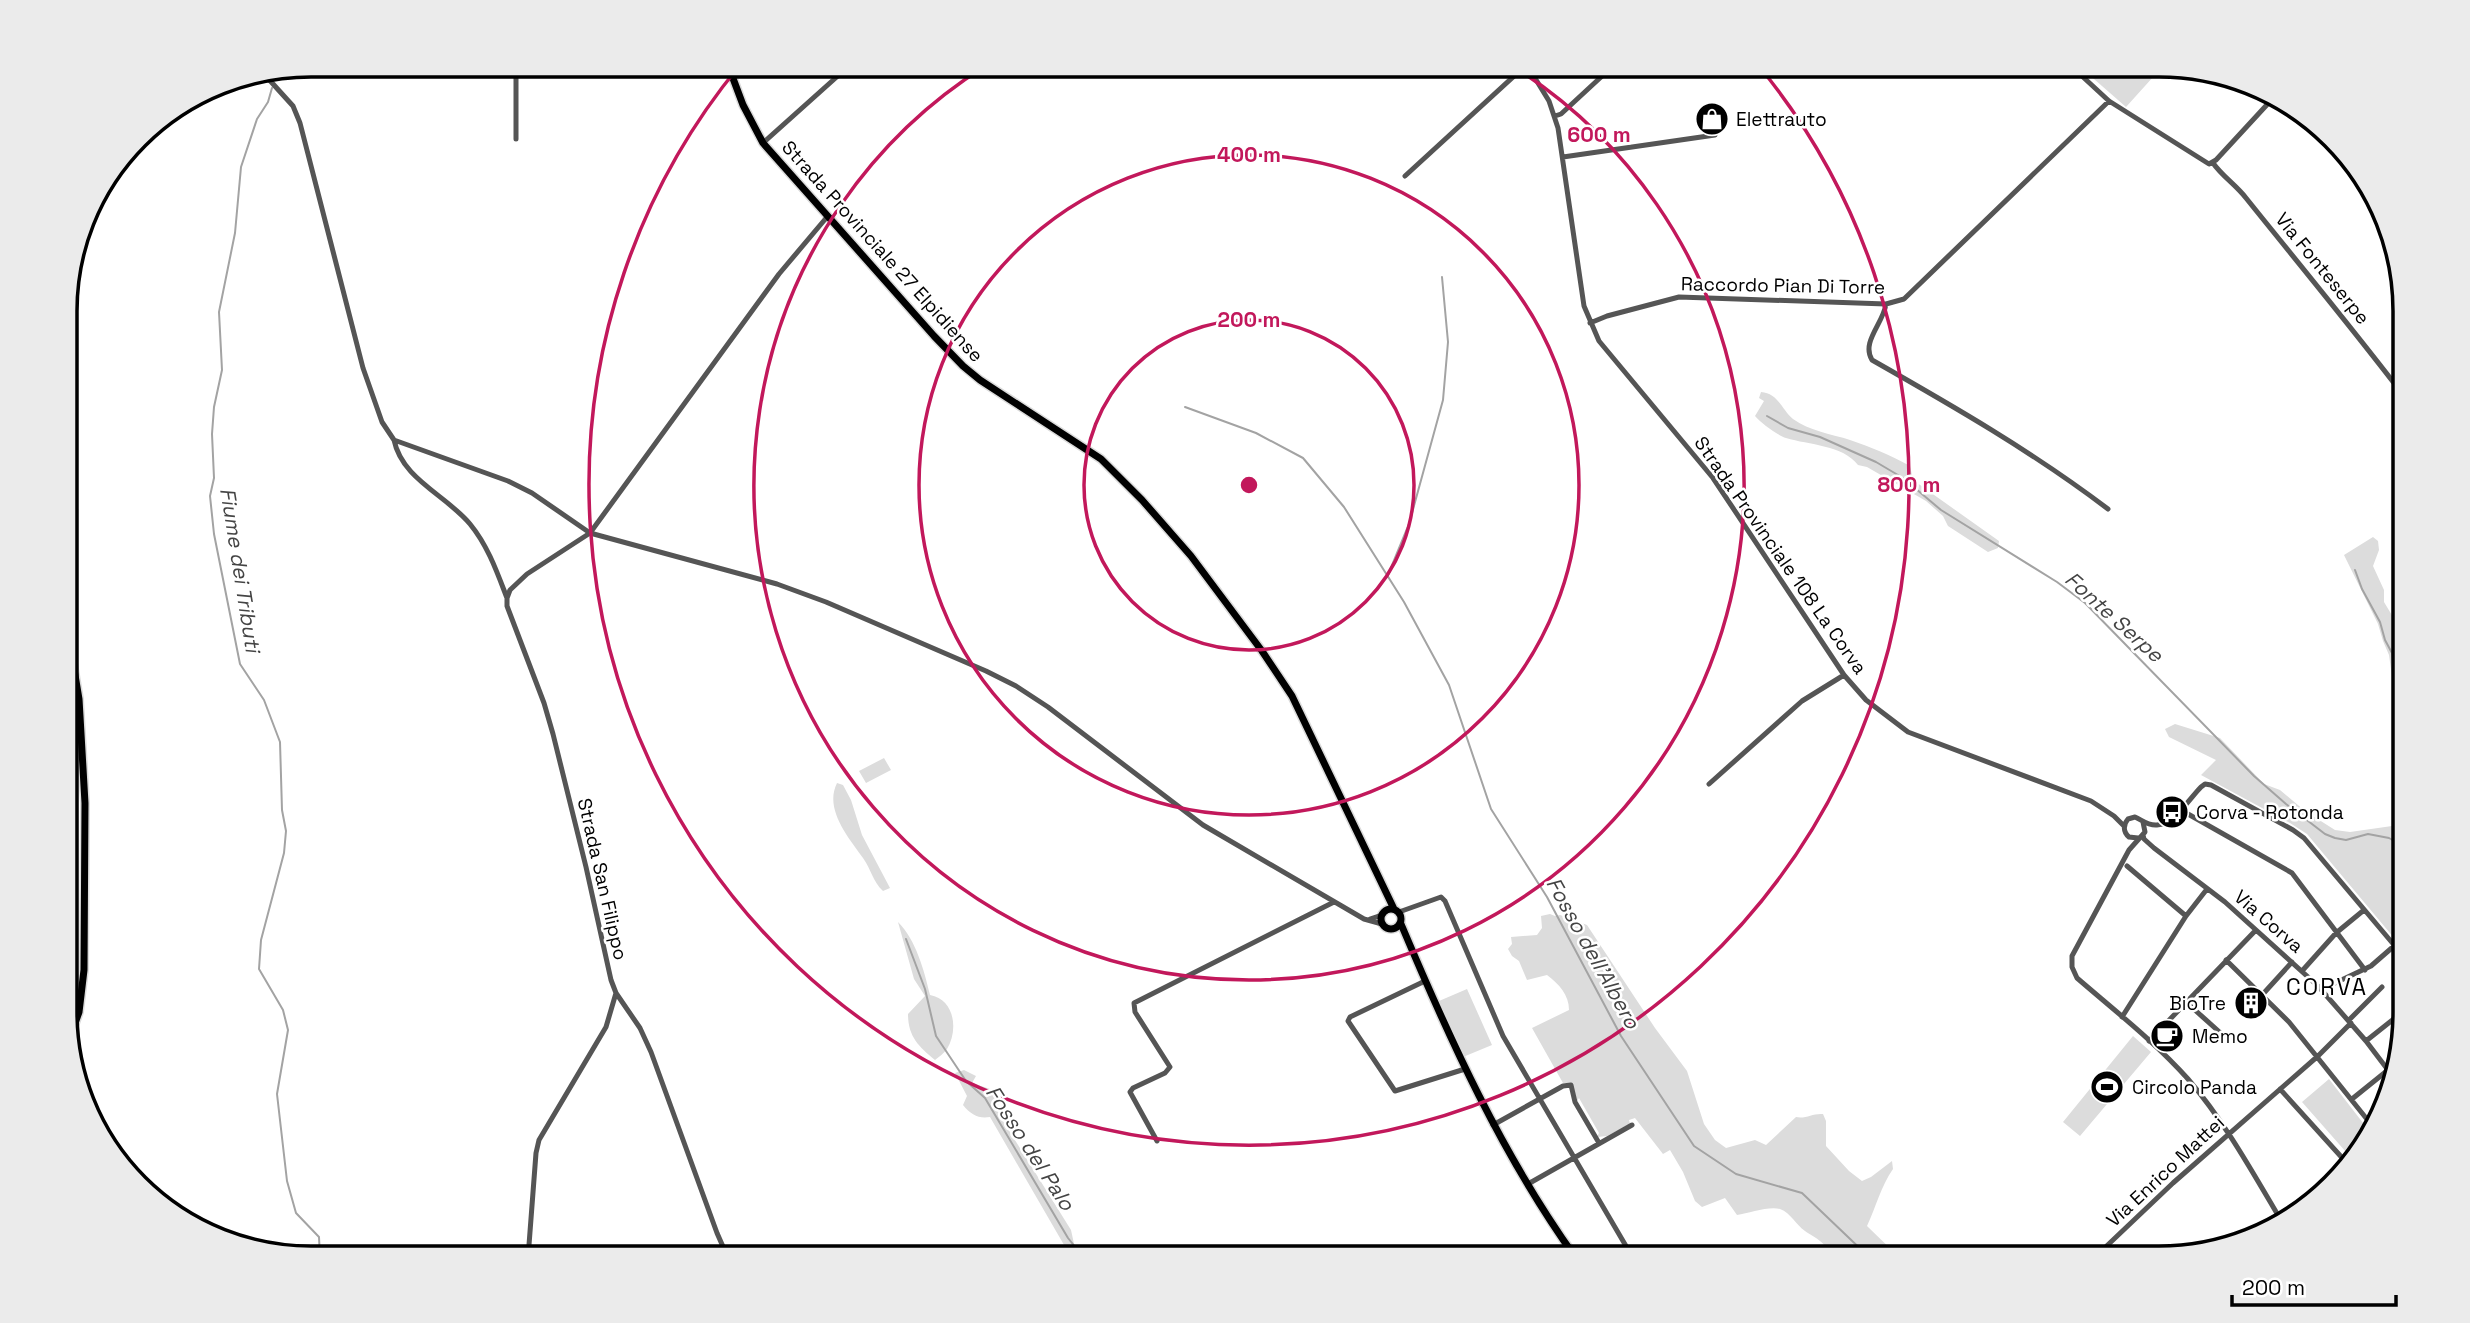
<svg xmlns="http://www.w3.org/2000/svg" width="2470" height="1323" viewBox="0 0 2470 1323" font-family="'Space Grotesk',sans-serif">
	<rect width="100%" height="100%" fill="#fff"/>
	<path fill="#dcdcdc" d="M 2078,65 L 2108,65 L 2120,76 L 2126,70 L 2121,65 L 2163,66 L 2126,107 Z
		M 1761,392 C 1778,393 1782,410 1793,419 C 1809,431 1832,434 1850,440 C 1871,447 1890,455 1910,466 L 1913,480 L 1999,541 L 1998,548 L 1988,552 L 1948,526 L 1943,516 L 1926,501 L 1867,467 L 1858,465 C 1843,445 1809,445 1786,438 C 1777,435 1761,423 1755,416 L 1764,401 L 1759,398 Z
		M 2373,537 L 2378,541 L 2379,550 L 2373,566 L 2384,590 L 2384,602 L 2393,617 L 2404,657 L 2405,783 L 2404,775 L 2398,766 L 2393,745 L 2399,726 L 2389,655 L 2383,641 L 2378,624 L 2344,555 Z
		M 2175,724 L 2220,738 L 2264,784 L 2280,790 L 2305,811 L 2335,830 L 2350,832 L 2392,826 L 2400,817 L 2405,794 L 2405,951 L 2307,834 L 2290,823 L 2201,775 L 2216,760 L 2169,737 L 2165,729 Z
		M 884,758 L 891,770 L 866,783 L 859,771 Z
		M 837,783 L 843,785 L 851,800 L 862,835 L 890,888 L 883,891 C 873,882 871,869 863,858 C 848,837 824,809 837,783 Z
		M 1550,914 L 1555,916 L 1560,915 L 1587,925 L 1655,1028 L 1687,1071 L 1704,1124 L 1715,1140 L 1726,1148 L 1755,1140 L 1766,1145 L 1796,1117 C 1806,1119 1813,1113 1823,1114 L 1826,1121 L 1826,1146 L 1849,1171 L 1862,1181 L 1871,1177 L 1892,1161 L 1893,1169 C 1881,1186 1876,1207 1867,1226 L 1900,1258 L 1829,1258 C 1828,1242 1816,1239 1805,1231 C 1796,1225 1791,1213 1780,1209 C 1769,1206 1749,1213 1737,1215 L 1725,1198 L 1702,1207 L 1695,1201 L 1683,1172 L 1670,1150 L 1663,1154 L 1635,1118 L 1629,1120 L 1630,1124 L 1607,1136 L 1597,1137 L 1599,1133 L 1579,1098 L 1577,1101 L 1572,1083 L 1563,1083 L 1532,1028 L 1569,1010 C 1569,995 1559,984 1547,975 L 1527,980 L 1519,961 L 1512,956 L 1508,949 L 1512,944 L 1511,937 L 1537,935 L 1542,928 L 1541,916 Z
		M 898,922 C 916,940 924,970 930,995 C 954,999 959,1029 947,1049 C 944,1053 939,1057 935,1060 C 918,1046 908,1036 908,1014 L 925,996 L 914,979 Z
		M 1467,989 L 1492,1045 L 1463,1057 L 1439,1001 Z
		M 2133,1036 L 2151,1052 L 2080,1136 L 2063,1122 Z
		M 964,1070 L 976,1076 L 972,1083 L 996,1091 L 1000,1116 L 1071,1230 L 1076,1253 L 1071,1257 L 990,1117 C 979,1119 971,1115 963,1105 L 967,1096 L 955,1073 Z
		M 2329,1079 L 2370,1132 L 2346,1152 L 2302,1102 Z"/>
	<g fill="none" stroke-linecap="round" stroke-linejoin="round">
		<path stroke="#a3a3a3" stroke-width="2" d="M 272,88 L 268,102 L 257,119 L 241,167 L 235,233 L 219,312 L 222,370 L 214,407 L 212,434 L 214,478 L 210,496 L 214,534 L 240,664 L 264,700 L 280,742 L 282,810 L 286,831 L 284,853 L 261,940 L 259,969 L 283,1010 L 288,1030 L 277,1094 L 287,1181 L 296,1213 L 319,1237 L 320,1258
			M 1185,407 L 1256,433 L 1303,458 L 1344,507 L 1404,602 L 1449,685 L 1491,809 L 1547,897 L 1621,1036 L 1694,1146 L 1736,1174 L 1802,1193 L 1870,1258
			M 1767,416 L 1788,428 L 1820,437 L 1876,462 L 1903,478 L 1941,510 L 2057,582 L 2085,603 L 2254,776 L 2286,804 L 2325,834 L 2335,838 L 2346,840 L 2368,834 L 2389,838 L 2396,842 L 2405,866
			M 2355,570 L 2362,589 L 2380,622 L 2385,640 L 2392,653 L 2396,686 L 2401,701 L 2402,748 L 2405,759
			M 1388,575 L 1409,524 L 1443,400 L 1448,342 L 1442,277
			M 2399,831 L 2405,815
			M 906,939 L 925,989 L 936,1036 L 966,1081 L 985,1098 L 1068,1238 L 1084,1258"/>
		<defs>
			<path id="major" d="M 728,65 L 743,105 L 763,143 L 934,336 L 963,366 L 980,380 L 1101,459 L 1142,500 L 1191,556 L 1262,651 L 1292,696 L 1394,909
				M 66,621 L 79,699 L 85,803 L 84,970 L 79,1012 L 67,1046
				M1381 919a10 10 0 1 1 20 0a10 10 0 1 1-20 0Z
				M 1401,924 C 1450,1040 1502,1155 1576,1258"/>
		</defs>
		<use href="#major" stroke="#dbdbdb" stroke-width="10"/>
		<path stroke="#555" stroke-width="5" d="M 1527,65 L 1549,101 L 1558,128 L 1584,306 L 1599,341 L 1713,478 L 1844,675 L 1866,700 L 1908,732 L 2091,801 L 2114,816 L 2124,826
			M 2070,65 L 2109,101 L 2209,164 L 2216,160 L 2275,96
			M 264,74 L 293,106 L 300,123 L 363,368 L 382,422 L 394,440 L 508,481 L 532,493 L 590,533 L 777,584 L 826,602 L 986,671 L 1016,686 L 1048,707 L 1203,825 L 1364,919 L 1382,924
			M 1555,116 L 1561,114 L 1614,65
			M 516,139 L 516,65
			M 763,143 L 850,65
			M 1563,157 L 1715,135
			M 2213,163 C 2222,176 2236,185 2246,198 C 2299,264 2353,329 2404,396
			M 1405,176 L 1526,65
			M 1886,304 C 1883,324 1861,342 1872,360 C 1953,406 2033,452 2108,509
			M 1590,323 L 1607,316 L 1679,297 L 1886,304 L 1904,299 L 2109,101
			M 394,440 C 402,479 446,495 470,524 C 488,546 497,572 507,598
			M 1709,784 L 1802,701 L 1844,675
			M 2188,814 L 2292,873 L 2365,970
			M 2143,822 L 2145,832 L 2129,850 L 2072,956 L 2072,967 L 2077,978 C 2114,1010 2155,1042 2188,1079 C 2225,1122 2253,1173 2282,1222
			M 2143,835 L 2144,839 L 2154,848 L 2225,902 L 2318,986 L 2366,1041 L 2391,1074
			M 2138,838 L 2129,837 C 2123,832 2123,825 2128,819 L 2135,817 C 2142,820 2148,826 2157,825 C 2174,824 2190,798 2201,787 L 2205,784 L 2211,785 L 2293,830 L 2304,838 L 2405,958
			M 2127,866 L 2186,916
			M 1399,912 L 1441,897 L 1445,901 L 1503,1036 L 1633,1258
			M 1370,919 L 1382,915
			M 2226,960 L 2289,1022 L 2374,1128
			M 2302,971 L 2336,933 L 2364,910
			M 1425,981 L 1350,1017 L 1348,1021 L 1395,1091 L 1465,1069
			M 2333,984 L 2371,966 L 2394,946
			M 2263,994 L 2292,962
			M 2186,1002 L 2225,1037
			M 2122,1017 L 2186,916 L 2207,889
			M 2349,1020 L 2382,987
			M 2149,1041 L 2255,931
			M 2366,1041 L 2405,1010
			M 2280,1089 L 2345,1161
			M 2352,1099 L 2388,1070
			M 1493,1125 L 1563,1086 L 1571,1085 L 1575,1102 L 1599,1143
			M 1157,1141 L 1130,1092 L 1133,1088 L 1165,1073 L 1170,1067 L 1135,1012 L 1134,1003 L 1334,902
			M 1528,1184 L 1632,1125
			M 528,1258 L 536,1153 L 539,1140 L 606,1027 L 616,993
			M 728,1258 L 717,1233 L 651,1052 L 640,1028 L 616,993 L 611,980 L 586,867 L 553,734 L 544,703 L 507,606 L 507,598 L 510,590 L 527,574 L 590,533 L 779,274 L 827,217
			M 2094,1258 L 2173,1183 L 2318,1056 L 2351,1023"/>
		<use href="#major" stroke="#000" stroke-width="7"/>
	</g>
	<g fill="none" stroke="#c2185b" stroke-width="3.5">
		<circle cx="1249" cy="485" r="165"/>
		<circle cx="1249" cy="485" r="330"/>
		<path d="M1511 65A495 495 0 1 1 987 65"/>
		<path d="M1758 65A660 660 0 1 1 740 65"/>
	</g>
	<defs>
		<symbol id="shop-disc" viewBox="-11 -11 22 22"><circle r="9.5" fill="#000" stroke="#fff"/><path d="M-5-2.5h2.3a2.7 3.5 0 0 1 5.4 0H5L5.5 6h-11ZM-1.5-2.5h3a1.5 2.3 0 0 0-3 0Z" fill="#fff"/></symbol>
		<symbol id="bus-disc" viewBox="-11 -11 22 22"><circle r="9.5" fill="#000" stroke="#fff"/><path d="M-5-6H5V4H4V6H2V4H-2V6H-4V4H-5ZM-3.5-4V0h7V-4ZM-3.5 1.2v1.5H-2V1.2ZM2 1.2v1.5H3.5V1.2Z" fill="#fff"/></symbol>
		<symbol id="building-disc" viewBox="-11 -11 22 22"><circle r="9.5" fill="#000" stroke="#fff"/><path d="M-4-6H4V6H1V3H-1V6H-4ZM-2.5-4.3h1.7v1.8h-1.7ZM.8-4.3h1.7v1.8H.8ZM-2.5-1h1.7V.8h-1.7ZM.8-1h1.7V.8H.8Z" fill="#fff"/></symbol>
		<symbol id="cafe-disc" viewBox="-11 -11 22 22"><circle r="9.5" fill="#000" stroke="#fff"/><path d="M-5.5-4.5H6V0H3Q3 3.5 0 3.5H-2.5Q-5.5 3.5-5.5 0ZM3-3.2v2h1.7v-2ZM-6 4.5H4V6H-6Z" fill="#fff"/></symbol>
		<symbol id="stadium-disc" viewBox="-11 -11 22 22"><circle r="9.5" fill="#000" stroke="#fff"/><path d="M0-5a6.5 5 0 1 0 0 10a6.5 5 0 1 0 0-10ZM-3.5-1.8h7v3.6h-7Z" fill="#fff"/></symbol>
	</defs>
	<g fill-rule="evenodd">
		<use href="#shop-disc" x="1693" y="100" width="38" height="38"/>
		<use href="#bus-disc" x="2153" y="793" width="38" height="38"/>
		<use href="#building-disc" x="2232" y="984" width="38" height="38"/>
		<use href="#cafe-disc" x="2148" y="1017" width="38" height="38"/>
		<use href="#stadium-disc" x="2088" y="1068" width="38" height="38"/>
	</g>
	<g text-anchor="middle" stroke-width="5" stroke-linejoin="round" paint-order="stroke">
		<g font-size="19" fill="#000" stroke="#fff" text-anchor="start">
			<text x="1736" y="126">Elettrauto</text>
			<text x="2196" y="819">Corva - Rotonda</text>
			<text x="2226" y="1010" text-anchor="end">BioTre</text>
			<text x="2192" y="1043">Memo</text>
			<text x="2132" y="1094">Circolo Panda</text>
		</g>
		<g font-size="19" fill="#000" stroke="#fff">
			<text transform="translate(883 251) rotate(48)" y="7">Strada Provinciale 27 Elpidiense</text>
			<text transform="translate(2323 268) rotate(51)" y="7">Via Fonteserpe</text>
			<text transform="translate(1783 285) rotate(1)" y="7">Raccordo Pian Di Torre</text>
			<text transform="translate(1781 555) rotate(55)" y="7">Strada Provinciale 108 La Corva</text>
			<text transform="translate(603 879) rotate(77)" y="7">Strada San Filippo</text>
			<text transform="translate(2269 921) rotate(41)" y="7">Via Corva</text>
			<text transform="translate(2165 1171) rotate(-43)" y="7">Via Enrico Mattei</text>
		</g>
		<g font-size="21" font-style="italic" fill="#444" stroke="#fff">
			<text transform="translate(240 570) rotate(81)" y="7">Fiume dei Tributi</text>
			<text transform="translate(2114 617) rotate(42)" y="7">Fonte Serpe</text>
			<text transform="translate(1593 953) rotate(61)" y="7">Fosso dell'Albero</text>
			<text transform="translate(1030 1148) rotate(57)" y="7">Fosso del Palo</text>
		</g>
		<g font-size="23" letter-spacing="2" fill="#000" stroke="#fff">
			<text x="2327" y="995">CORVA</text>
		</g>
	</g>
	<path d="M0 0H2470V1323H0ZM311 77H2159A234 234 0 0 1 2393 311V1012A234 234 0 0 1 2159 1246H311A234 234 0 0 1 77 1012V311A234 234 0 0 1 311 77Z" fill="#ebebeb" fill-rule="evenodd"/>
	<path fill="none" stroke="#000" stroke-width="3.5" d="M311 77H2159A234 234 0 0 1 2393 311V1012A234 234 0 0 1 2159 1246H311A234 234 0 0 1 77 1012V311A234 234 0 0 1 311 77Z"/>
	<circle cx="1249" cy="485" r="10" fill="#c2185b" stroke="#fff" stroke-width="3.5"/>
	<g font-size="21" text-anchor="middle" font-weight="bold" fill="#c2185b" stroke="#fff" stroke-width="5" stroke-linejoin="round" paint-order="stroke">
		<text x="1599" y="142">600 m</text>
		<text x="1249" y="162">400 m</text>
		<text x="1249" y="327">200 m</text>
		<text x="1909" y="492">800 m</text>
	</g>
	<path d="M2232 1295v10h164v-10" fill="none" stroke="#000000" stroke-width="3.5"/>
	<text x="2242" y="1295" font-size="21" fill="#000000" stroke="#ffffff" stroke-width="5" paint-order="stroke">200 m</text>
</svg>
